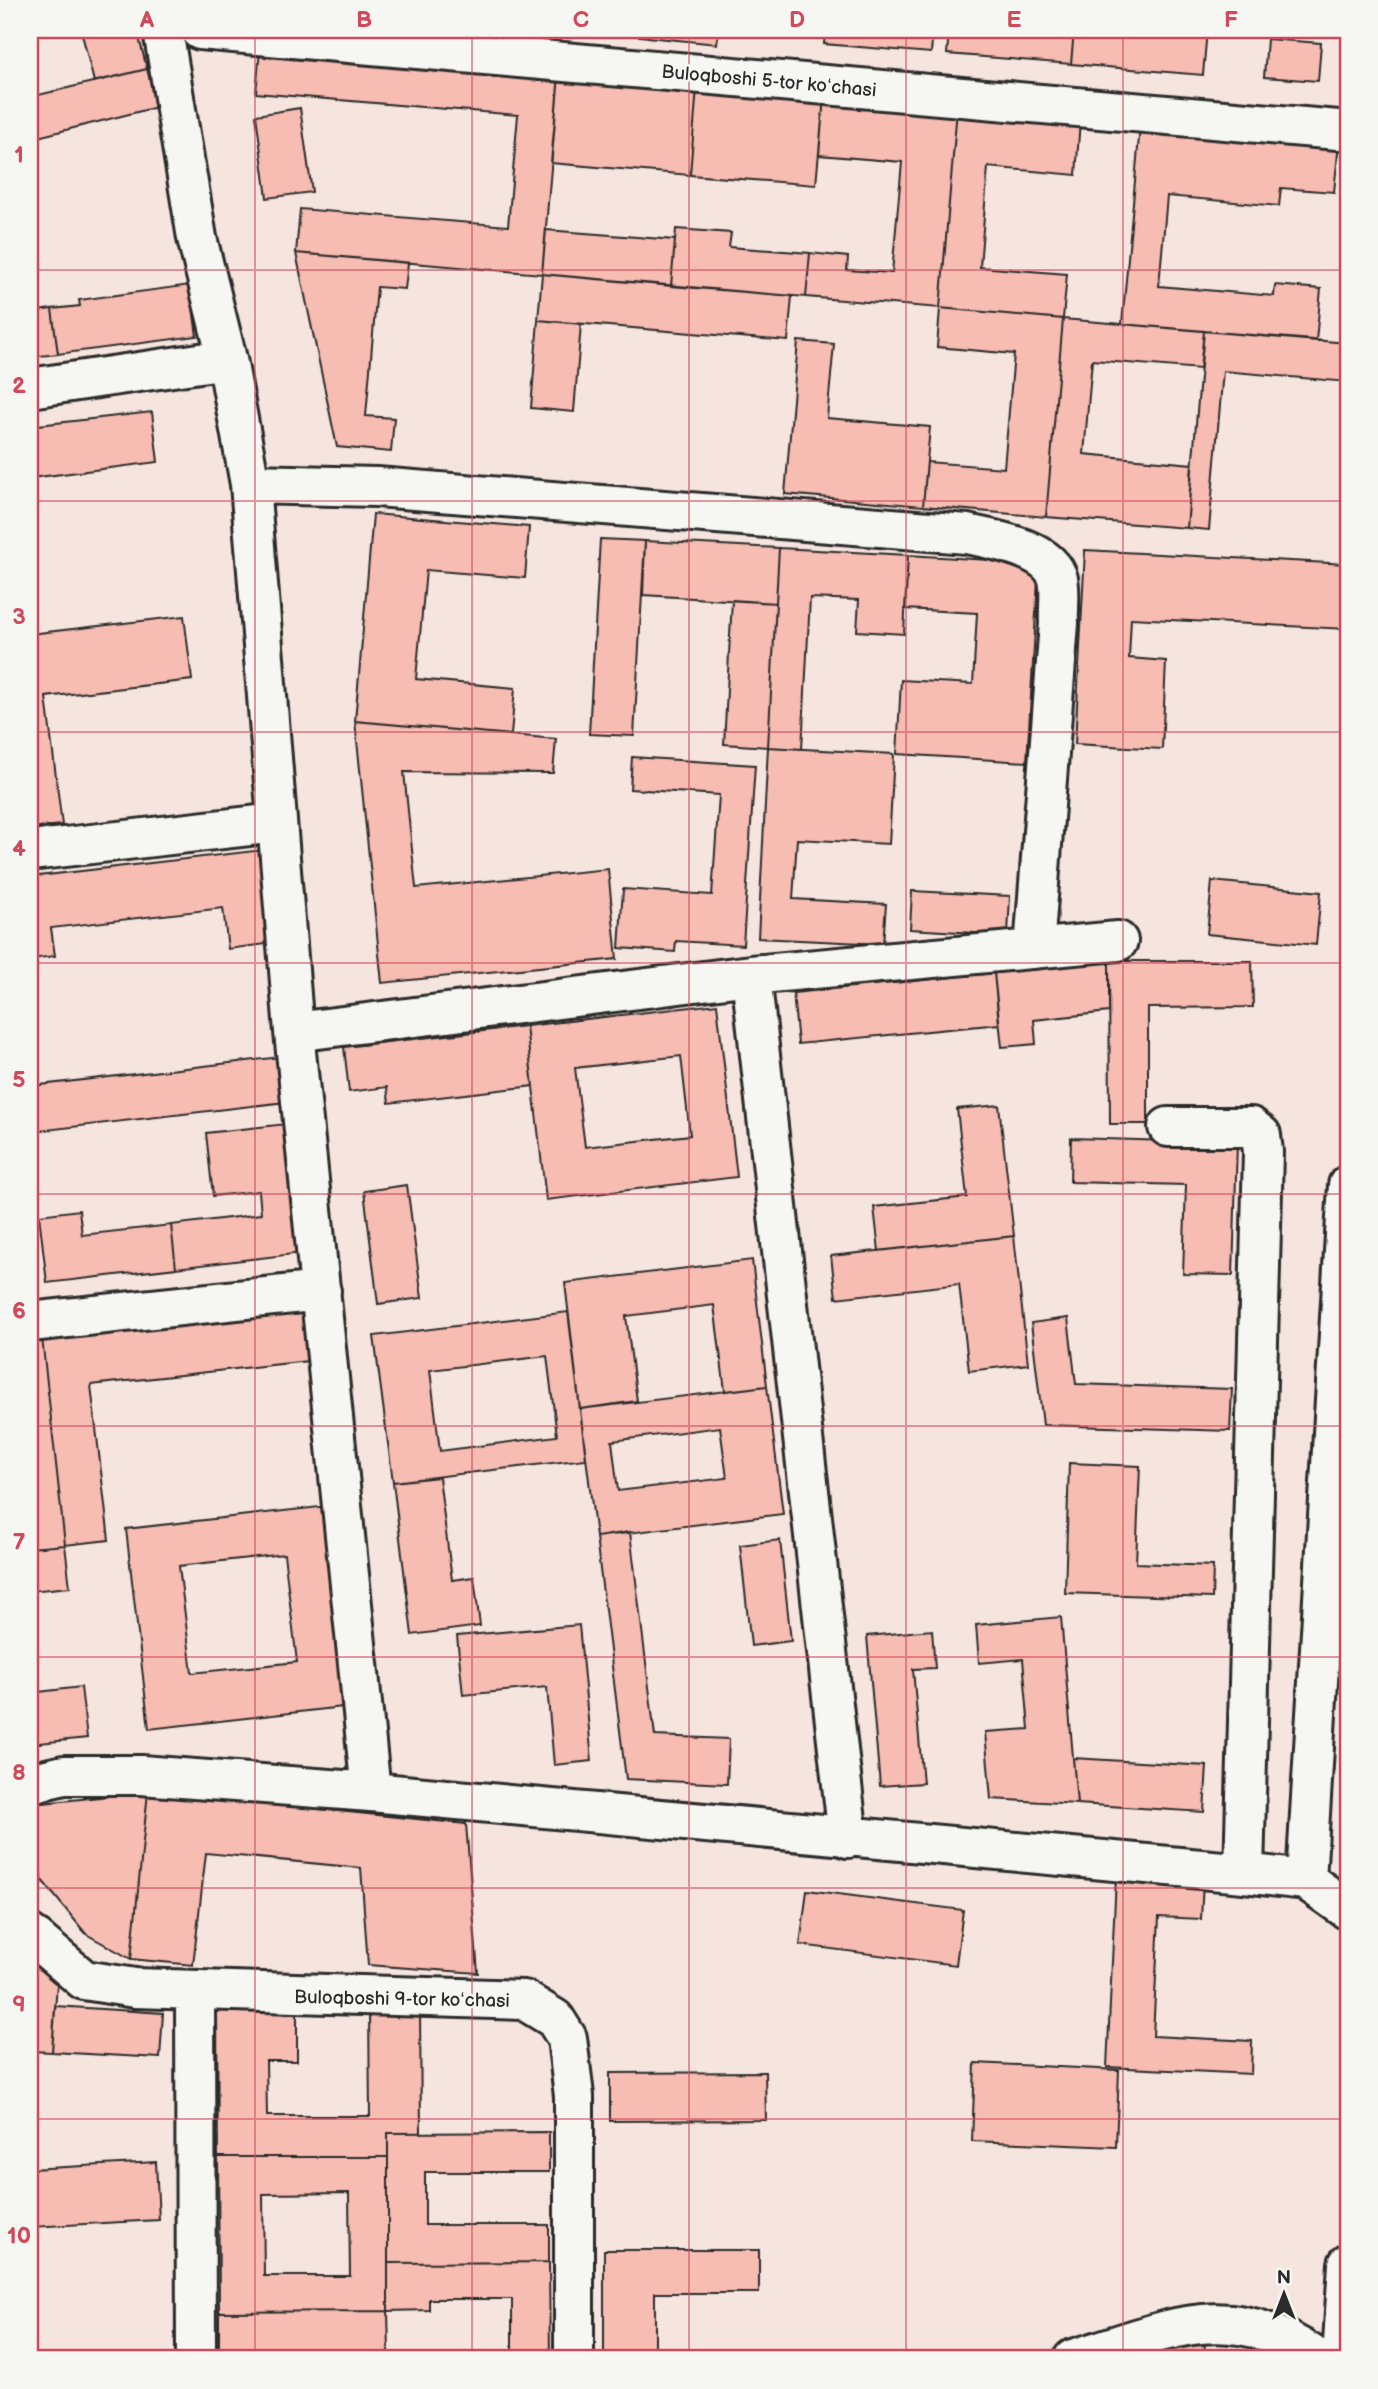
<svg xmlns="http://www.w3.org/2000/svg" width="1378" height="2389" viewBox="0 0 1378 2389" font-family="'Balsamiq Sans',sans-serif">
	<rect width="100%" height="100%" fill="#f6e5df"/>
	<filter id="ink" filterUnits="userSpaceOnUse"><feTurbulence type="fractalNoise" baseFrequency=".0143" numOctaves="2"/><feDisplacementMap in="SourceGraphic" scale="14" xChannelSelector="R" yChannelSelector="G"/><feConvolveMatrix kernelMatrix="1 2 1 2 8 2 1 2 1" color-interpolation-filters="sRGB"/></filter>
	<g filter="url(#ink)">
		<path fill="#f7bcb2" stroke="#2b2b2b" stroke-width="2" fill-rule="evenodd" d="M 81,30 L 137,30 L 147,69 L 94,82 Z
			M 587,30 L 648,30 L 648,37 Z
			M 648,30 L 719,30 L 717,44 L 648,37 Z
			M 825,30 L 933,30 L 931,53 L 824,44 Z
			M 949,30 L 1074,30 L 1071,64 L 947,54 Z
			M 1074,30 L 1173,34 L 1173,30 L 1207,30 L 1203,75 L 1071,64 Z
			M 1267,39 L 1321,43 L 1318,81 L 1264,77 Z
			M 260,49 L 559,74 L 542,274 L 296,253 L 300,209 L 508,226 L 518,115 L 256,93 Z
			M 147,69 L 157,107 L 30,139 L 30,97 Z
			M 559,74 L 697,87 L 690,175 L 551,163 Z
			M 697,87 L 824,97 L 816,185 L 690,175 Z
			M 824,97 L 957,109 L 940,308 L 806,297 L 810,253 L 848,257 L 847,270 L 892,273 L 902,162 L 819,155 Z
			M 300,108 L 312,192 L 267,198 L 256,115 Z
			M 957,109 L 1080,120 L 1076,175 L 988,167 L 980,267 L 1067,274 L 1063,319 L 940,308 Z
			M 1140,126 L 1339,143 L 1334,192 L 1281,188 L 1279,206 L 1167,196 L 1159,286 L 1274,296 L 1275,285 L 1321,289 L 1316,341 L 1122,324 Z
			M 676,229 L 731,233 L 729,247 L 810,253 L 806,297 L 671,286 Z
			M 546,230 L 675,240 L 671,286 L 542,274 Z
			M 296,253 L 408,263 L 405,289 L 377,287 L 366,416 L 394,418 L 391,452 L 337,447 Z
			M 542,274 L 792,296 L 788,341 L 538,320 Z
			M 190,285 L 197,336 L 58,354 L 52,309 L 80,306 L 79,300 Z
			M 940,308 L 1063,319 L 1046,517 L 923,506 L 927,462 L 1004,468 L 1014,354 L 937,347 Z
			M 52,309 L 58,354 L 30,357 L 30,312 Z
			M 1063,319 L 1204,331 L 1200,369 L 1092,360 L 1084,454 L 1192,464 L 1187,528 L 1046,517 Z
			M 538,320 L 581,324 L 574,412 L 531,408 Z
			M 1204,331 L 1348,343 L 1348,382 L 1223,371 L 1209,530 L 1187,528 Z
			M 798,341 L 834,344 L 827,418 L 930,427 L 923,506 L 785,494 Z
			M 152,412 L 158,462 L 30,478 L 30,426 Z
			M 373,514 L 529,527 L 525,578 L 426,570 L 416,679 L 515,688 L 511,735 L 355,721 Z
			M 600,539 L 645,541 L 634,736 L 589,734 Z
			M 645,541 L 779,548 L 776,603 L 643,595 Z
			M 779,548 L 908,555 L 904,634 L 857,631 L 859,600 L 810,598 L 802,749 L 768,747 Z
			M 1085,550 L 1348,564 L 1348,629 L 1131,618 L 1129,658 L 1166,661 L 1162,749 L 1075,744 Z
			M 908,555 L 1039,563 L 1027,762 L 897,754 L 901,680 L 973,684 L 977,613 L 905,609 Z
			M 732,600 L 776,603 L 768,747 L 724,744 Z
			M 184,616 L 192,680 L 46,697 L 62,825 L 30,828 L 30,634 Z
			M 355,721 L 556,739 L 553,773 L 404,772 L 416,888 L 608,869 L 617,959 L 382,983 Z
			M 768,747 L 894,754 L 889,844 L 797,839 L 793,899 L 886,904 L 883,944 L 758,938 Z
			M 632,757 L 755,765 L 743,945 L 676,941 L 675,952 L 619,948 L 623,889 L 712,895 L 719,795 L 630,789 Z
			M 263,850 L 274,943 L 228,949 L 223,908 L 51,928 L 55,956 L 30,959 L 30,877 Z
			M 1212,881 L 1321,892 L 1316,945 L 1207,934 Z
			M 912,891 L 1010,896 L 1008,935 L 910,929 Z
			M 1109,961 L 1109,1012 L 1034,1020 L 1036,1044 L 1002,1047 L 994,973 Z
			M 1109,961 L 1252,961 L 1253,1007 L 1148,1008 L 1148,1124 L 1110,1124 Z
			M 994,973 L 999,1024 L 798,1044 L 793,993 Z
			M 717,1004 L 737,1177 L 546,1200 L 526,1026 ZM 681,1056 L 690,1135 L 585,1147 L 575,1068 Z
			M 526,1026 L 533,1086 L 389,1103 L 387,1087 L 349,1092 L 344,1047 Z
			M 289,1056 L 294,1101 L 38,1131 L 32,1086 Z
			M 999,1105 L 1014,1236 L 879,1251 L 874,1207 L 967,1197 L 957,1109 Z
			M 286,1124 L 302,1253 L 176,1268 L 171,1225 L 261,1214 L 259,1191 L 213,1196 L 206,1133 Z
			M 1071,1138 L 1237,1143 L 1233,1275 L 1183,1274 L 1186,1185 L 1070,1182 Z
			M 407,1185 L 422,1298 L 378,1304 L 364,1191 Z
			M 79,1210 L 82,1235 L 171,1225 L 176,1268 L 47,1283 L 39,1215 Z
			M 1014,1236 L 1028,1364 L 969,1371 L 959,1284 L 836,1298 L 831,1256 Z
			M 752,1260 L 767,1386 L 725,1391 L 714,1305 L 626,1316 L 637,1401 L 580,1409 L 565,1283 Z
			M 302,1309 L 308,1361 L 91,1385 L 109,1540 L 65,1545 L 42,1338 Z
			M 568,1312 L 586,1459 L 393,1482 L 374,1336 ZM 547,1356 L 557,1436 L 440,1451 L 430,1370 Z
			M 1068,1318 L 1076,1384 L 1232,1389 L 1230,1431 L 1043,1425 L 1031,1323 Z
			M 42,1338 L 65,1545 L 30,1548 L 30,1340 Z
			M 767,1386 L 783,1514 L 596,1537 L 580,1409 ZM 720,1427 L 727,1478 L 618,1491 L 612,1441 Z
			M 1069,1463 L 1140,1466 L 1136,1563 L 1213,1566 L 1212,1598 L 1065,1593 Z
			M 439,1477 L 452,1580 L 474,1577 L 480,1626 L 412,1635 L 393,1482 Z
			M 328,1506 L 351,1706 L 149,1729 L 126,1529 ZM 284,1554 L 297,1662 L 192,1673 L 179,1566 Z
			M 630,1532 L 655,1736 L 729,1739 L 727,1784 L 626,1779 L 596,1537 Z
			M 780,1540 L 791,1641 L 751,1646 L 740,1545 Z
			M 65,1545 L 70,1587 L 30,1591 L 30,1548 Z
			M 1061,1617 L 1077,1804 L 991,1799 L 985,1732 L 1029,1729 L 1023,1659 L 979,1663 L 976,1625 Z
			M 579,1625 L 592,1761 L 554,1765 L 547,1687 L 463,1695 L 457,1636 Z
			M 932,1630 L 935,1668 L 913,1669 L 923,1783 L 880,1786 L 867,1636 Z
			M 81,1687 L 87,1738 L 30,1744 L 30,1693 Z
			M 1073,1758 L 1207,1766 L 1204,1812 L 1077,1804 Z
			M 148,1792 L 131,1959 L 86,1934 L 41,1879 L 33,1804 Z
			M 148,1792 L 466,1824 L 478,1973 L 368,1965 L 361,1868 L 206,1853 L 193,1965 L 131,1959 Z
			M 1116,1877 L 1203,1881 L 1201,1919 L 1159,1917 L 1153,2036 L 1252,2041 L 1251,2074 L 1107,2067 Z
			M 807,1890 L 963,1910 L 956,1965 L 800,1945 Z
			M 30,1947 L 58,1970 L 52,2052 L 30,2051 Z
			M 55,2006 L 163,2013 L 160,2058 L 52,2052 Z
			M 369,2009 L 420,2009 L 421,2133 L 388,2133 L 388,2157 L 218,2157 L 217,2010 L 297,2010 L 297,2061 L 266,2061 L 267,2116 L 370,2116 Z
			M 975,2063 L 1119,2070 L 1116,2147 L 972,2141 Z
			M 765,2072 L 766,2120 L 610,2121 L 610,2073 Z
			M 549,2132 L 549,2172 L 425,2172 L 425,2225 L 549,2225 L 549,2262 L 388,2263 L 388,2133 Z
			M 218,2157 L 388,2157 L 388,2311 L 219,2312 ZM 349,2193 L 350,2276 L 264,2276 L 263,2194 Z
			M 156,2162 L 159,2220 L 30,2227 L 30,2169 Z
			M 604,2250 L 759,2250 L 759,2293 L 655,2293 L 655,2359 L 604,2359 Z
			M 549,2262 L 550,2359 L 512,2359 L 512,2299 L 429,2299 L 429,2310 L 388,2311 L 388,2263 Z
			M 388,2311 L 389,2353 L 260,2354 L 260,2359 L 219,2359 L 219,2312 Z
			M 1206,2337 L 1203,2359 L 1122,2359 Z"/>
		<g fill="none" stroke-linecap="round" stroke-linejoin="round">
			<defs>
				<path id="minor" d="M 163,30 L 197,238 L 227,359 L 250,484 L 294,1032 L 371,1792
					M 200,30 L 1338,130
					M 30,388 L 227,359
					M 250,484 L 377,487 L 967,534 C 993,540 1050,548 1058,579 C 1061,592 1058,610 1059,623 L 1034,949
					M 30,851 L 276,823
					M 751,975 L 848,1838
					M 294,1032 L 751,975 L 1118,941
					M 1168,1127 L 1251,1127 L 1261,1135 L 1263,1152 L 1244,1873
					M 30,1322 L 321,1291
					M 30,1783 L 64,1775 L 141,1775 L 371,1792 L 1244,1873 L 1306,1880 L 1348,1910
					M 1306,1880 L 1348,1185
					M 30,1934 L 84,1980 L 135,1988 L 524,2000 L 555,2019 L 567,2038 L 574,2096 L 574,2359
					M 195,1993 L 196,2359
					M 1073,2359 C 1168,2331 1227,2295 1318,2359
					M 1342,2359 L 1348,2264"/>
			</defs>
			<use href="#minor" stroke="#2b2b2b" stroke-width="44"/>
			<use href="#minor" stroke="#f6f6f2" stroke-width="38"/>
		</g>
	</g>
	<path fill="none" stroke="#d1495b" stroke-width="2" stroke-opacity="0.55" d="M 255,30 L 255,2359M 472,30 L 472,2359M 689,30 L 689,2359M 906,30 L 906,2359M 1123,30 L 1123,2359M 30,270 L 1348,270M 30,501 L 1348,501M 30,732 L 1348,732M 30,963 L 1348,963M 30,1194 L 1348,1194M 30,1426 L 1348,1426M 30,1657 L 1348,1657M 30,1888 L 1348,1888M 30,2119 L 1348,2119"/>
	<g text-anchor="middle" stroke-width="5" stroke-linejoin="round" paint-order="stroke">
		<g font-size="19" fill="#2b2b2b" stroke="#f6f6f2">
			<text transform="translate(769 80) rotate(5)" y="7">Buloqboshi 5-tor koʻchasi</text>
			<text transform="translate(402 1998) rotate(1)" y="7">Buloqboshi 9-tor koʻchasi</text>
		</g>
	</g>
	<rect width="1378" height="2389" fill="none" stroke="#f6f6f2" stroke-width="77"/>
	<g transform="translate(1284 2294)" stroke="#f6f6f2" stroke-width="5" paint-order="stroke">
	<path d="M0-5L12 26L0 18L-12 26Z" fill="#2b2b2b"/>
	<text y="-10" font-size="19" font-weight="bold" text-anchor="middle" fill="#2b2b2b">N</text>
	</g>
	<rect x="38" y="38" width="1302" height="2312" fill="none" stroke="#d1495b" stroke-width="2.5"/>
	<g font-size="23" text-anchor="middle" font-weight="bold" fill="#d1495b">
		<text x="147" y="27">A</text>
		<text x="364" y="27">B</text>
		<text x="581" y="27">C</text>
		<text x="797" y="27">D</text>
		<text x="1014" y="27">E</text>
		<text x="1231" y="27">F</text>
		<text x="19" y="162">1</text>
		<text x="19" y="393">2</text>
		<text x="19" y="624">3</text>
		<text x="19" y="856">4</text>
		<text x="19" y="1087">5</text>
		<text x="19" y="1318">6</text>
		<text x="19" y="1549">7</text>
		<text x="19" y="1780">8</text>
		<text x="19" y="2012">9</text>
		<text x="19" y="2243">10</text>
	</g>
</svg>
